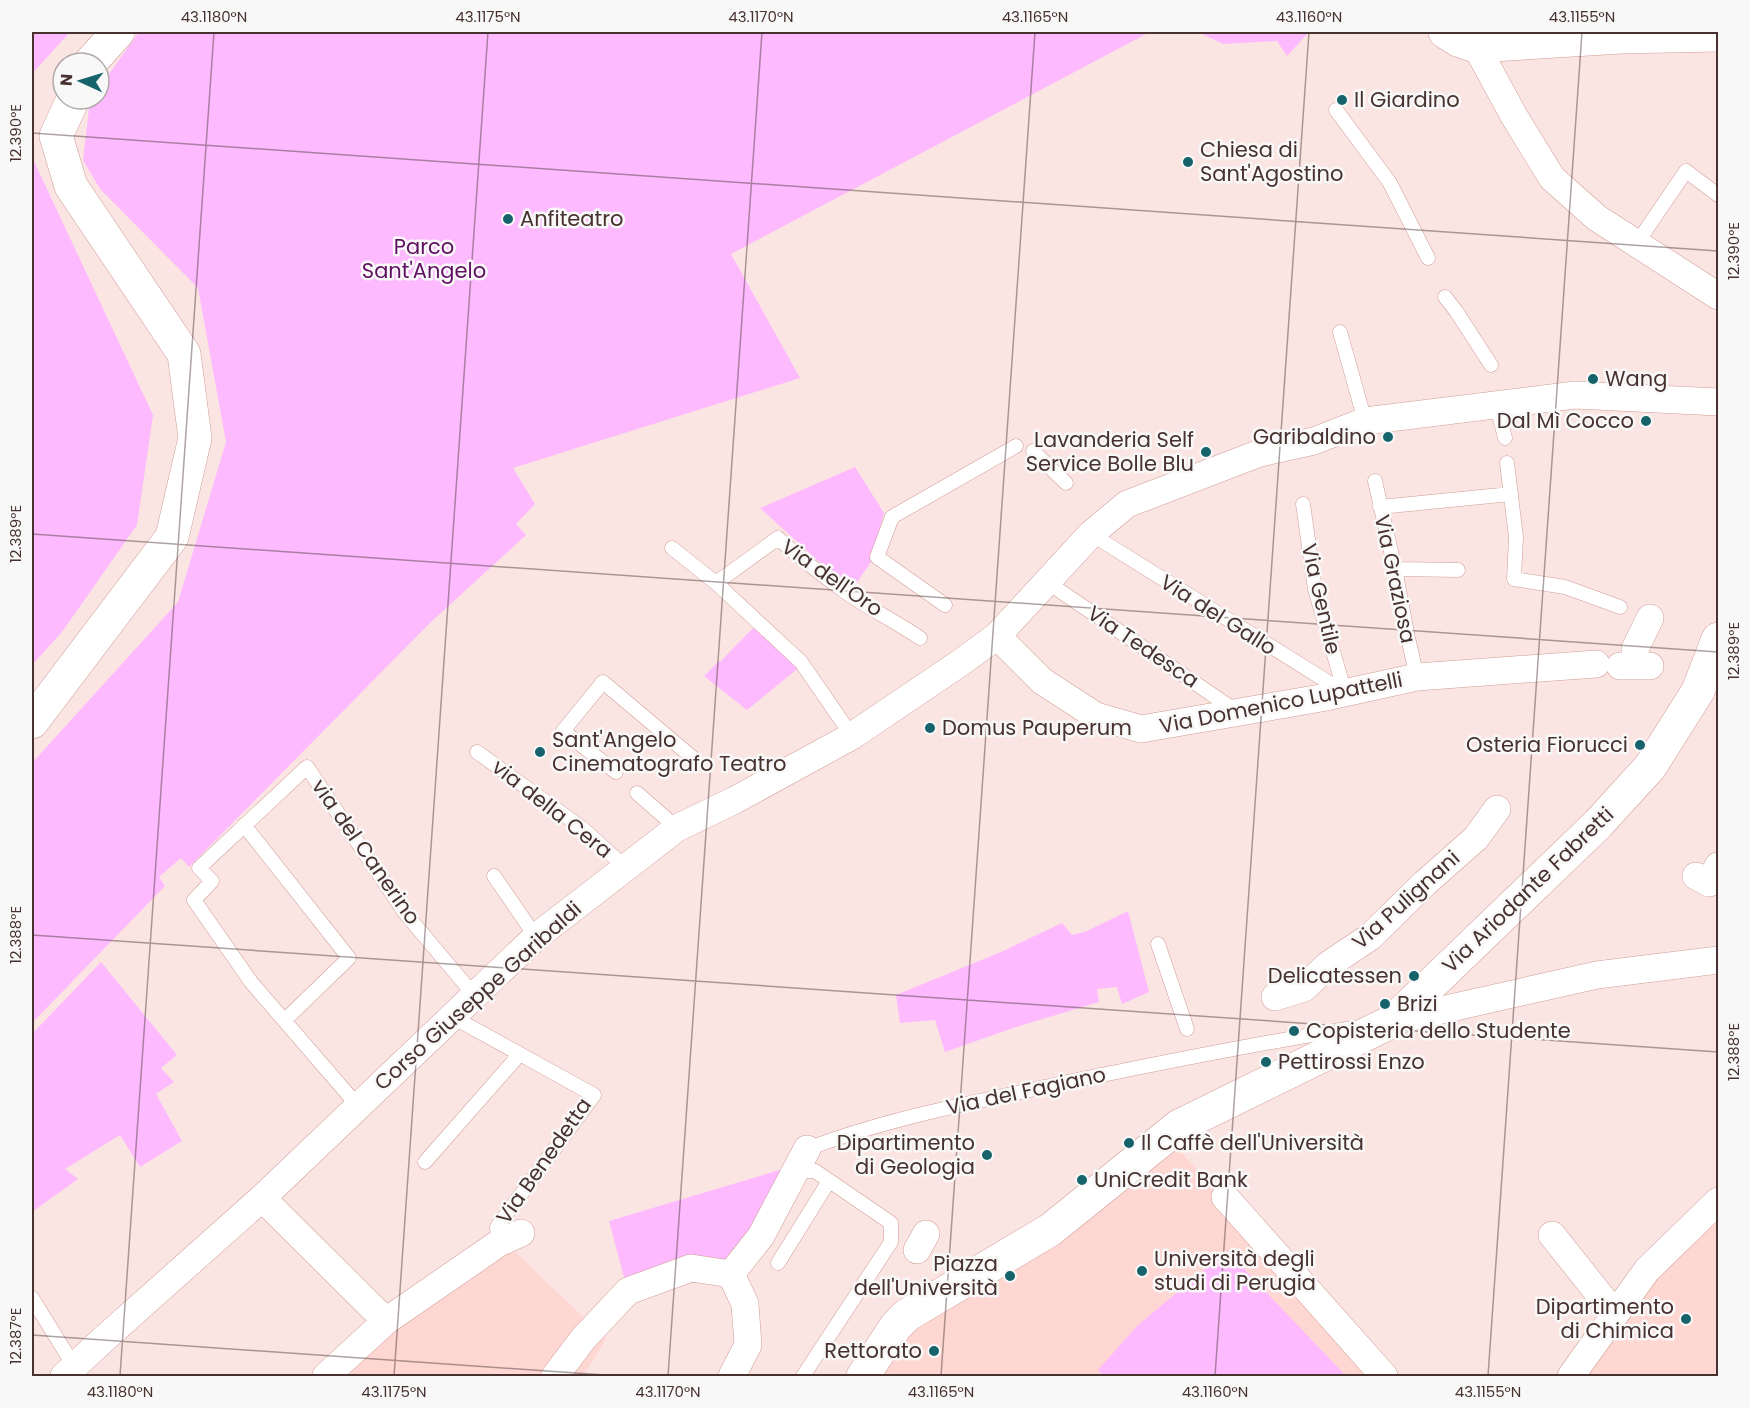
<svg xmlns="http://www.w3.org/2000/svg" width="1750" height="1408" viewBox="0 0 1750 1408" font-family="Poppins,sans-serif">
	<rect width="100%" height="100%" fill="#fbe5e2"/>
	<path fill="#fed7d3" d="M 1173,1143 L 1381,1376 L 874,1376 L 926,1314 Z
		M 1718,1221 L 1718,1376 L 1588,1376 L 1646,1289 Z
		M 509,1246 L 606,1339 L 583,1376 L 340,1376 L 385,1332 Z"/>
	<path fill="#febaff" d="M 32,32 L 70,32 L 32,74 Z
		M 139,32 L 1150,32 L 731,254 L 800,378 L 513,468 L 535,504 L 516,524 L 526,535 L 431,622 L 189,867 L 181,858 L 159,877 L 165,886 L 32,1023 L 32,763 L 178,602 L 226,442 L 198,288 L 100,189 L 83,160 L 90,100 L 99,99 L 99,88 Z
		M 1198,32 L 1309,32 L 1287,56 L 1277,41 L 1223,44 Z
		M 32,157 L 153,415 L 137,525 L 62,632 L 32,665 Z
		M 855,467 L 884,513 L 871,562 L 851,591 L 760,508 Z
		M 756,625 L 801,666 L 747,710 L 704,676 L 719,661 L 720,662 Z
		M 1128,911 L 1149,992 L 1122,1004 L 1117,987 L 1097,989 L 1099,1002 L 1016,1027 L 945,1052 L 935,1020 L 900,1023 L 896,995 L 1001,952 L 1062,923 L 1072,935 L 1087,931 Z
		M 101,962 L 177,1055 L 161,1068 L 174,1082 L 156,1094 L 182,1141 L 140,1167 L 120,1135 L 65,1169 L 78,1179 L 32,1212 L 32,1034 Z
		M 793,1166 L 732,1261 L 625,1281 L 609,1221 Z
		M 1227,1251 L 1346,1376 L 1104,1376 L 1098,1370 L 1138,1325 Z"/>
	<g fill="none" stroke-linecap="round" stroke-linejoin="round">
		<defs>
			<path id="lane" d="M 1336,110 L 1390,183 L 1428,258
				M 1637,243 L 1686,171 L 1718,195
				M 1445,297 L 1456,311 L 1491,365
				M 1340,332 L 1365,421
				M 1496,402 L 1505,438
				M 1033,451 L 1066,483
				M 1507,463 L 1516,537 L 1514,579 L 1565,587 L 1620,607
				M 1375,481 L 1395,569 L 1408,638 L 1417,677
				M 1303,504 L 1315,589 L 1345,693
				M 1380,507 L 1511,494
				M 1091,534 L 1344,692
				M 672,548 L 716,583 L 801,662 L 852,736
				M 1395,569 L 1458,570
				M 1047,582 L 1236,711
				M 716,583 L 778,538 C 798,557 821,574 844,591 C 868,608 895,621 920,638
				M 945,605 L 877,557 L 892,517 L 1016,446
				M 477,752 L 582,828 L 625,867
				M 616,772 L 563,731 L 603,682 L 693,758
				M 637,793 L 677,828
				M 244,825 L 349,958 L 285,1020
				M 494,876 L 536,937
				M 1158,944 L 1187,1029
				M 451,1016 L 594,1095 L 497,1227 L 499,1243
				M 358,1106 L 251,982 L 194,900 L 212,881 L 199,868 L 307,767 L 405,913 L 474,995
				M 807,1149 C 882,1120 961,1105 1040,1088 C 1144,1066 1248,1045 1353,1028
				M 425,1162 L 519,1055
				M 796,1171 L 815,1171 L 891,1223 L 891,1242 L 803,1376
				M 778,1263 L 829,1181
				M 32,1298 L 74,1366"/>
			<path id="street" d="M 1476,46 L 1514,116 L 1552,178 L 1597,218 L 1718,296
				M 997,636 L 1042,681 L 1096,716 L 1141,729 L 1321,698 L 1417,677 L 1596,664
				M 1635,649 L 1650,618
				M 1620,666 L 1650,666
				M 1696,876 L 1709,883 L 1718,866
				M 1275,997 L 1304,988 L 1328,965 L 1370,937 L 1425,883 L 1476,838 L 1497,809
				M 1393,1021 L 1597,975 L 1718,960
				M 1225,1197 L 1384,1376
				M 262,1198 L 386,1321
				M 1552,1235 L 1615,1314
				M 917,1250 L 926,1234
				M 731,1274 L 761,1236 L 807,1149
				M 64,1376 L 106,1337 L 262,1198 L 536,937 L 677,828 L 735,800 L 852,736 L 960,663 L 997,636 L 1091,534 L 1127,504 L 1260,453 L 1314,441 L 1365,421 L 1575,395 L 1718,402
				M 326,1376 L 386,1321 L 499,1243 L 521,1233
				M 555,1376 L 583,1339 L 628,1291 L 691,1268 L 731,1274 L 745,1304 L 748,1345 L 732,1376
				M 1571,1376 L 1647,1270 L 1718,1201"/>
			<path id="secondary" d="M 1445,32 L 1458,40 L 1476,46 L 1621,37 L 1718,35
				M 90,63 L 118,32
				M 32,722 L 172,537 L 195,438 L 184,354 L 71,186 L 56,136 L 73,99
				M 863,1376 L 896,1326 L 907,1315 L 1050,1230 L 1179,1126 L 1393,1021 L 1598,824 L 1650,767 L 1698,691 L 1718,639"/>
		</defs>
		<use href="#lane" stroke="#d09c96" stroke-width="15"/>
		<use href="#street" stroke="#d09c96" stroke-width="28"/>
		<use href="#secondary" stroke="#d09c96" stroke-width="34"/>
		<use href="#lane" stroke="#fff" stroke-width="14"/>
		<use href="#street" stroke="#fff" stroke-width="27"/>
		<use href="#secondary" stroke="#fff" stroke-width="33"/>
	</g>
	<path fill="none" stroke="#473230" stroke-width="1.5" stroke-opacity="0.45" d="M 32,133 L 1718,251M 32,534 L 1718,652M 32,935 L 1718,1052M 32,1335 L 619,1376M 120,1376 L 214,32M 394,1376 L 488,32M 668,1376 L 762,32M 941,1376 L 1035,32M 1215,1376 L 1309,32M 1488,1376 L 1582,32"/>
	<g fill="#16636c" stroke="#f8f8f8" stroke-width="2">
		<circle cx="1342" cy="100" r="6"/>
		<circle cx="1188" cy="162" r="6"/>
		<circle cx="508" cy="219" r="6"/>
		<circle cx="1593" cy="379" r="6"/>
		<circle cx="1646" cy="421" r="6"/>
		<circle cx="1388" cy="437" r="6"/>
		<circle cx="1206" cy="452" r="6"/>
		<circle cx="930" cy="728" r="6"/>
		<circle cx="1640" cy="745" r="6"/>
		<circle cx="540" cy="752" r="6"/>
		<circle cx="1414" cy="976" r="6"/>
		<circle cx="1385" cy="1004" r="6"/>
		<circle cx="1294" cy="1031" r="6"/>
		<circle cx="1266" cy="1062" r="6"/>
		<circle cx="1129" cy="1143" r="6"/>
		<circle cx="987" cy="1155" r="6"/>
		<circle cx="1082" cy="1180" r="6"/>
		<circle cx="1142" cy="1271" r="6"/>
		<circle cx="1010" cy="1276" r="6"/>
		<circle cx="1686" cy="1319" r="6"/>
		<circle cx="934" cy="1351" r="6"/>
	</g>
	<g text-anchor="middle" stroke-width="5" stroke-linejoin="round" paint-order="stroke">
		<g font-size="21" fill="#473230" stroke="#f8f8f8" text-anchor="start">
			<text x="1354" y="107">Il Giardino</text>
			<text x="1200" y="157">Chiesa di<tspan x="1200" dy="24">Sant'Agostino</tspan></text>
			<text x="520" y="226">Anfiteatro</text>
			<text x="1605" y="386">Wang</text>
			<text x="1634" y="428" text-anchor="end">Dal Mì Cocco</text>
			<text x="1376" y="444" text-anchor="end">Garibaldino</text>
			<text x="1194" y="447" text-anchor="end">Lavanderia Self<tspan x="1194" dy="24">Service Bolle Blu</tspan></text>
			<text x="942" y="735">Domus Pauperum</text>
			<text x="552" y="747">Sant'Angelo<tspan x="552" dy="24">Cinematografo Teatro</tspan></text>
			<text x="1628" y="752" text-anchor="end">Osteria Fiorucci</text>
			<text x="1402" y="983" text-anchor="end">Delicatessen</text>
			<text x="1397" y="1011">Brizi</text>
			<text x="1306" y="1038">Copisteria dello Studente</text>
			<text x="1278" y="1069">Pettirossi Enzo</text>
			<text x="975" y="1150" text-anchor="end">Dipartimento<tspan x="975" dy="24">di Geologia</tspan></text>
			<text x="1141" y="1150">Il Caffè dell'Università</text>
			<text x="1094" y="1187">UniCredit Bank</text>
			<text x="1154" y="1266">Università degli<tspan x="1154" dy="24">studi di Perugia</tspan></text>
			<text x="998" y="1271" text-anchor="end">Piazza<tspan x="998" dy="24">dell'Università</tspan></text>
			<text x="1674" y="1314" text-anchor="end">Dipartimento<tspan x="1674" dy="24">di Chimica</tspan></text>
			<text x="922" y="1358" text-anchor="end">Rettorato</text>
		</g>
		<g font-size="21" fill="#5f0f62" stroke="#f8f8f8">
			<text x="424" y="254">Parco<tspan x="424" dy="24">Sant'Angelo</tspan></text>
		</g>
		<g font-size="21" fill="#473230" stroke="#f8f8f8">
			<text transform="translate(832 578) rotate(35)" y="7">Via dell'Oro</text>
			<text transform="translate(1395 579) rotate(78)" y="7">Via Graziosa</text>
			<text transform="translate(1321 599) rotate(77)" y="7">Via Gentile</text>
			<text transform="translate(1218 615) rotate(32)" y="7">Via del Gallo</text>
			<text transform="translate(1143 647) rotate(34)" y="7">Via Tedesca</text>
			<text transform="translate(1281 703) rotate(-11)" y="7">Via Domenico Lupattelli</text>
			<text transform="translate(552 809) rotate(38)" y="7">via della Cera</text>
			<text transform="translate(366 852) rotate(55)" y="7">via del Canerino</text>
			<text transform="translate(1528 890) rotate(-44)" y="7">Via Ariodante Fabretti</text>
			<text transform="translate(1406 900) rotate(-42)" y="7">Via Pulignani</text>
			<text transform="translate(478 996) rotate(-42)" y="7">Corso Giuseppe Garibaldi</text>
			<text transform="translate(1026 1091) rotate(-12)" y="7">Via del Fagiano</text>
			<text transform="translate(544 1161) rotate(-55)" y="7">Via Benedetta</text>
		</g>
	</g>
	<rect width="1750" height="1408" fill="none" stroke="#f8f8f8" stroke-width="66"/>
	<g transform="translate(81 81) rotate(274)"><circle r="28" fill="#f8f8f8" stroke="#b1a9a8" stroke-width="1.5"/>
	<path d="M0-4.5L10 22L0 15L-10 22Z" fill="#16636c"/>
	<text y="-9" font-size="16" font-weight="bold" text-anchor="middle" fill="#473230">N</text>
	</g>
	<rect x="33" y="33" width="1684" height="1342" fill="none" stroke="#473230" stroke-width="2"/>
	<g font-size="15" text-anchor="middle" fill="#473230">
		<text x="214" y="22">43.1180°N</text>
		<text x="488" y="22">43.1175°N</text>
		<text x="761" y="22">43.1170°N</text>
		<text x="1035" y="22">43.1165°N</text>
		<text x="1309" y="22">43.1160°N</text>
		<text x="1582" y="22">43.1155°N</text>
		<text transform="translate(16 133) rotate(-90)" y="5">12.390°E</text>
		<text transform="translate(1734 251) rotate(-90)" y="5">12.390°E</text>
		<text transform="translate(16 534) rotate(-90)" y="5">12.389°E</text>
		<text transform="translate(1734 651) rotate(-90)" y="5">12.389°E</text>
		<text transform="translate(16 935) rotate(-90)" y="5">12.388°E</text>
		<text transform="translate(1734 1052) rotate(-90)" y="5">12.388°E</text>
		<text transform="translate(16 1336) rotate(-90)" y="5">12.387°E</text>
		<text x="120" y="1397">43.1180°N</text>
		<text x="394" y="1397">43.1175°N</text>
		<text x="668" y="1397">43.1170°N</text>
		<text x="941" y="1397">43.1165°N</text>
		<text x="1215" y="1397">43.1160°N</text>
		<text x="1488" y="1397">43.1155°N</text>
	</g>
</svg>
